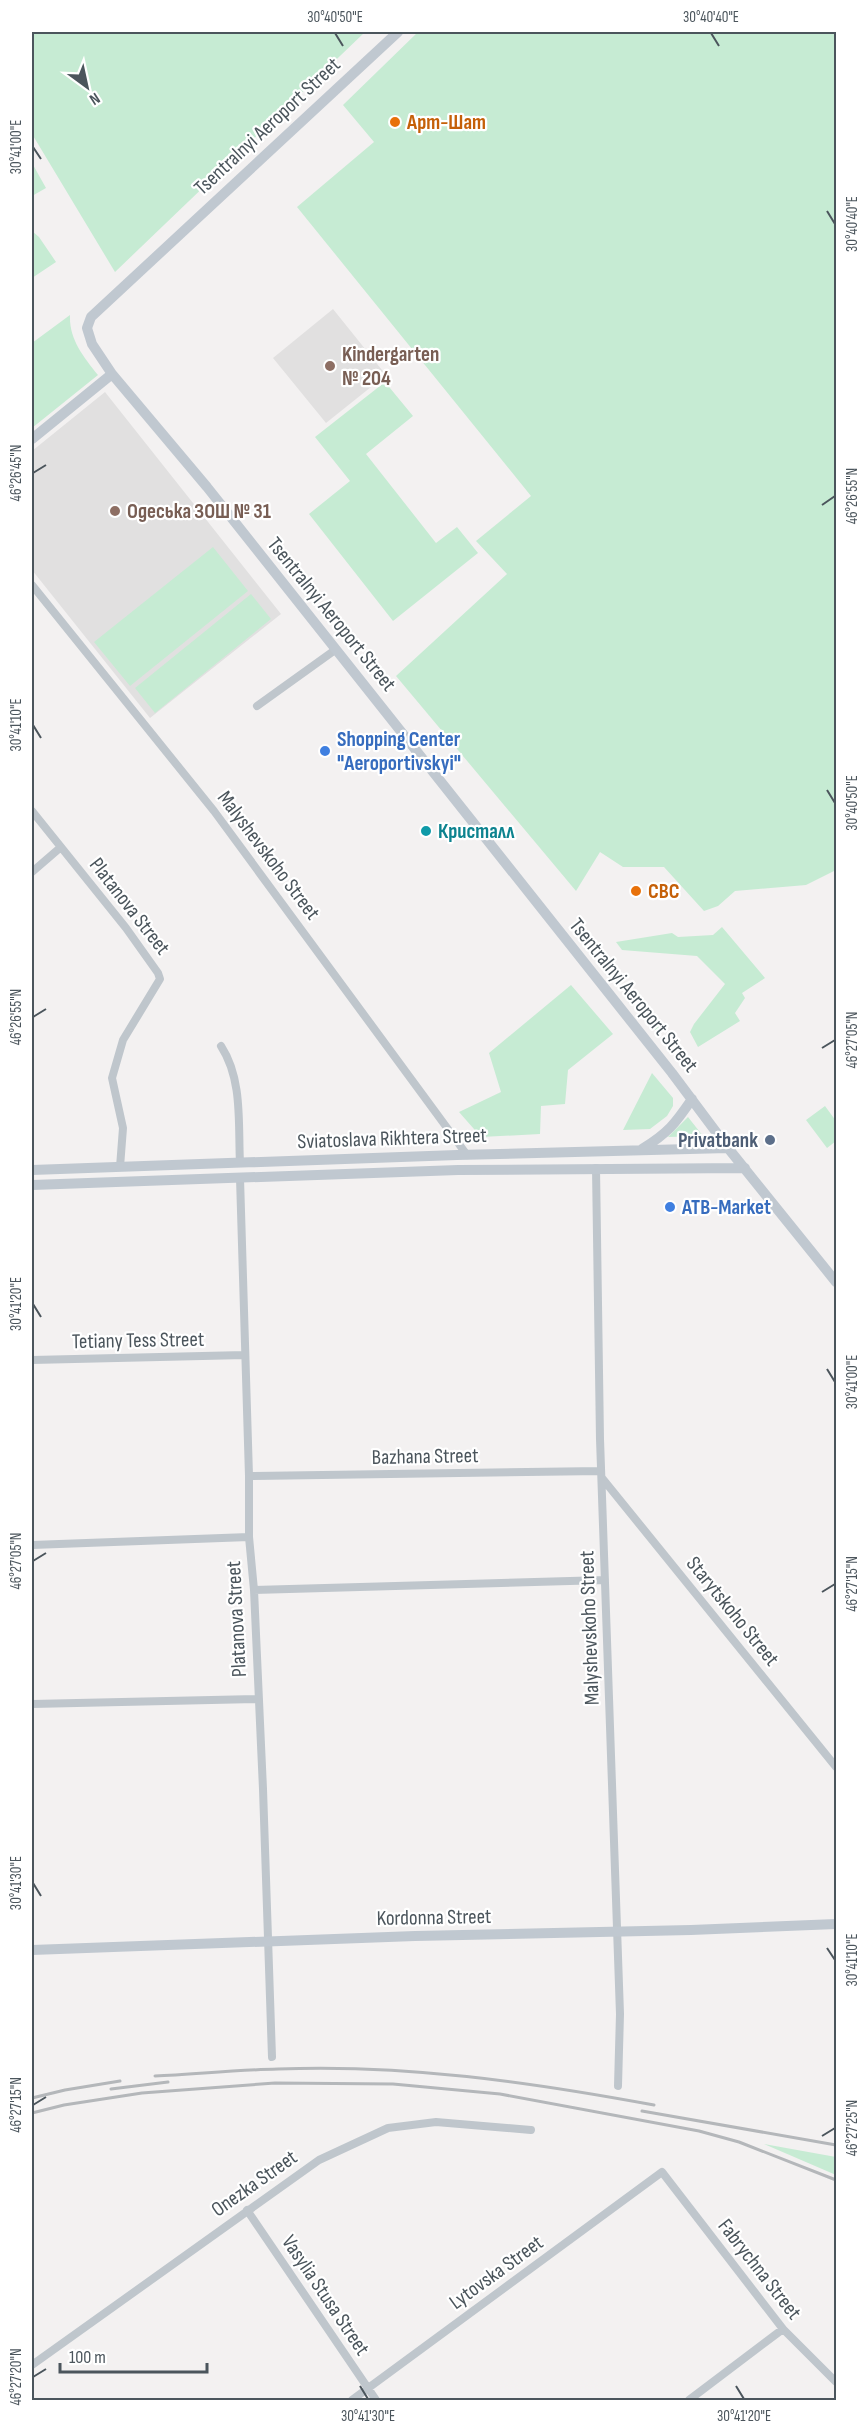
<svg xmlns="http://www.w3.org/2000/svg" width="868" height="2432" viewBox="0 0 868 2432" font-family="'Sofia Sans Condensed',sans-serif">
	<rect width="100%" height="100%" fill="#f3f1f1"/>
	<path fill="#e1e0e0" d="M 333,309 L 386,375 L 326,423 L 273,358 Z
		M 105,392 L 281,614 L 150,718 L 32,570 L 32,451 Z"/>
	<path fill="#c6ebd3" d="M 32,32 L 365,32 L 115,272 L 32,134 Z
		M 418,32 L 836,32 L 836,870 L 806,885 L 735,891 L 718,906 L 704,911 L 664,867 L 623,867 L 600,852 L 576,891 L 396,676 L 507,574 L 476,541 L 531,496 L 297,207 L 374,142 L 343,105 Z
		M 32,163 L 46,188 L 32,196 Z
		M 32,231 L 39,237 L 56,262 L 32,278 Z
		M 70,315 C 69,339 83,356 98,375 L 32,428 L 32,343 Z
		M 385,382 L 413,416 L 366,454 L 436,543 L 457,527 L 478,553 L 393,621 L 309,514 L 350,481 L 315,437 Z
		M 213,547 L 248,591 L 130,686 L 94,642 Z
		M 251,594 L 271,619 L 155,713 L 135,688 Z
		M 722,927 L 765,978 L 742,993 L 745,998 L 735,1013 L 740,1021 L 698,1047 L 690,1032 L 694,1024 L 725,984 L 697,956 L 622,950 L 616,942 L 672,933 L 678,937 L 713,935 Z
		M 571,985 L 613,1034 L 568,1070 L 565,1104 L 541,1106 L 540,1134 L 481,1137 L 459,1112 L 501,1092 L 489,1053 Z
		M 632,996 L 636,996 C 647,1004 658,1016 664,1029 L 662,1032 L 659,1034 L 630,1000 Z
		M 652,1073 L 673,1098 L 673,1106 L 667,1116 L 650,1129 L 623,1130 Z
		M 825,1106 L 836,1121 L 836,1141 L 827,1148 L 806,1120 Z
		M 688,1117 L 703,1136 L 668,1137 Z
		M 764,2144 L 836,2157 L 836,2175 Z"/>
	<g fill="none" stroke-linecap="round" stroke-linejoin="round">
		<path stroke="#bfc6cc" stroke-width="8" d="M 32,585 L 214,811 L 467,1155
			M 257,706 L 335,650
			M 32,811 L 126,928 L 158,973 L 160,979 L 123,1040 L 112,1078 L 123,1128 L 120,1167
			M 32,872 L 61,847
			M 221,1046 C 243,1080 238,1124 240,1163
			M 596,1168 L 600,1439 L 620,2014 L 618,2086
			M 240,1178 L 249,1476 L 249,1537 L 254,1590 L 263,1789 L 272,2057
			M 32,1360 L 245,1355
			M 249,1476 L 601,1471
			M 602,1478 L 836,1767
			M 32,1545 L 249,1537
			M 254,1590 L 605,1580
			M 32,1704 L 259,1699
			M 247,2210 L 376,2400
			M 32,2365 L 319,2160 L 388,2128 L 436,2122 L 531,2130
			M 352,2400 L 662,2172 L 783,2329 L 836,2382
			M 689,2400 L 783,2329"/>
		<path stroke="#c0c8d0" stroke-width="10" d="M 398,32 L 91,317 L 87,328 L 92,344 L 112,374 L 207,487 L 672,1073 L 728,1148 L 836,1282
			M 32,439 L 112,374
			M 642,1149 C 668,1133 675,1124 692,1099
			M 32,1170 L 457,1155 L 728,1148
			M 32,1185 L 458,1170 L 745,1168
			M 32,1950 L 415,1936 L 691,1930 L 836,1924"/>
		<path stroke="#b4b7ba" stroke-width="3" d="M 155,2076 C 196,2074 237,2070 278,2069 C 404,2064 530,2082 654,2105
			M 111,2089 L 168,2082
			M 32,2098 L 65,2090 L 120,2081
			M 642,2111 L 836,2145
			M 32,2113 L 64,2105 L 142,2093 L 275,2083 L 393,2084 L 500,2094 L 699,2131 L 739,2142 L 836,2180"/>
	</g>
	<path fill="none" stroke="#4b555c" stroke-width="2" d="M 335,33 L 343,46M 711,33 L 719,46M 33,147 L 41,159M 827,211 L 835,224M 33,473 L 46,465M 822,505 L 835,496M 33,725 L 41,738M 827,790 L 835,803M 33,1017 L 46,1009M 822,1048 L 835,1040M 33,1304 L 41,1317M 827,1369 L 835,1382M 33,1561 L 46,1553M 822,1592 L 835,1584M 33,1883 L 41,1896M 827,1948 L 835,1960M 33,2105 L 46,2097M 822,2136 L 835,2128M 33,2377 L 46,2369M 360,2386 L 368,2399M 736,2386 L 744,2399"/>
	<g fill="#e8710a" stroke="#fff" stroke-width="2">
		<circle cx="395" cy="122" r="6"/>
		<circle cx="636" cy="891" r="6"/>
	</g>
	<g fill="#8d6e63" stroke="#fff" stroke-width="2">
		<circle cx="330" cy="366" r="6"/>
		<circle cx="115" cy="511" r="6"/>
	</g>
	<g fill="#3f7fe0" stroke="#fff" stroke-width="2">
		<circle cx="325" cy="751" r="6"/>
		<circle cx="670" cy="1207" r="6"/>
	</g>
	<circle fill="#0f9aa8" stroke="#fff" stroke-width="2" cx="426" cy="831" r="6"/>
	<circle fill="#5c6f8a" stroke="#fff" stroke-width="2" cx="770" cy="1140" r="6"/>
	<g text-anchor="middle" stroke-width="4.5" stroke-linejoin="round" paint-order="stroke">
		<g font-size="21" font-weight="bold" fill="#c56008" stroke="#fff" text-anchor="start">
			<text x="407" y="129">Арт-Шат</text>
			<text x="648" y="898">СВС</text>
		</g>
		<g font-size="21" fill="#4b555c" stroke="#fff">
			<text transform="translate(267 126) rotate(-43)" y="7">Tsentralnyi Aeroport Street</text>
			<text transform="translate(332 614) rotate(51)" y="7">Tsentralnyi Aeroport Street</text>
			<text transform="translate(269 855) rotate(53)" y="7">Malyshevskoho Street</text>
			<text transform="translate(130 906) rotate(52)" y="7">Platanova Street</text>
			<text transform="translate(634 995) rotate(51)" y="7">Tsentralnyi Aeroport Street</text>
			<text transform="translate(392 1138) rotate(-2)" y="7">Sviatoslava Rikhtera Street</text>
			<text transform="translate(138 1340) rotate(-1)" y="7">Tetiany Tess Street</text>
			<text transform="translate(425 1456) rotate(-1)" y="7">Bazhana Street</text>
			<text transform="translate(733 1611) rotate(51)" y="7">Starytskoho Street</text>
			<text transform="translate(236 1619) rotate(-93)" y="7">Platanova Street</text>
			<text transform="translate(589 1628) rotate(-92)" y="7">Malyshevskoho Street</text>
			<text transform="translate(434 1917) rotate(-1)" y="7">Kordonna Street</text>
			<text transform="translate(254 2183) rotate(-35)" y="7">Onezka Street</text>
			<text transform="translate(760 2269) rotate(52)" y="7">Fabrychna Street</text>
			<text transform="translate(496 2272) rotate(-36)" y="7">Lytovska Street</text>
			<text transform="translate(326 2295) rotate(56)" y="7">Vasylia Stusa Street</text>
		</g>
		<g font-size="21" font-weight="bold" fill="#785e54" stroke="#fff" text-anchor="start">
			<text x="342" y="361">Kindergarten<tspan x="342" dy="24">№ 204</tspan></text>
			<text x="127" y="518">Одеська ЗОШ № 31</text>
		</g>
		<g font-size="21" font-weight="bold" fill="#366cbe" stroke="#fff" text-anchor="start">
			<text x="337" y="746">Shopping Center<tspan x="337" dy="24">"Aeroportivskyi"</tspan></text>
			<text x="682" y="1214">ATB-Market</text>
		</g>
		<g font-size="21" font-weight="bold" fill="#0d838f" stroke="#fff" text-anchor="start">
			<text x="438" y="838">Кристалл</text>
		</g>
		<g font-size="21" font-weight="bold" fill="#4e5e75" stroke="#fff" text-anchor="end">
			<text x="758" y="1147">Privatbank</text>
		</g>
	</g>
	<rect width="868" height="2432" fill="none" stroke="#ffffff" stroke-width="66"/>
	<g transform="translate(87 87) rotate(147)" stroke="#ffffff" stroke-width="4.5" paint-order="stroke">
	<path d="M0-4.5L10 22L0 15L-10 22Z" fill="#4b555c"/>
	<text y="-9" font-size="16" font-weight="bold" text-anchor="middle" fill="#4b555c">N</text>
	</g>
	<path d="M60 2363v9h147v-9" fill="none" stroke="#4b555c" stroke-width="3"/>
	<text x="69" y="2363" font-size="18" fill="#4b555c" stroke="#ffffff" stroke-width="4.5" paint-order="stroke">100 m</text>
	<rect x="33" y="33" width="802" height="2366" fill="none" stroke="#4b555c" stroke-width="2"/>
	<g font-size="15" text-anchor="middle" fill="#4b555c">
		<text x="335" y="22">30°40'50"E</text>
		<text x="711" y="22">30°40'40"E</text>
		<text transform="translate(16 147) rotate(-90)" y="5">30°41'00"E</text>
		<text transform="translate(852 224) rotate(-90)" y="5">30°40'40"E</text>
		<text transform="translate(16 473) rotate(-90)" y="5">46°26'45"N</text>
		<text transform="translate(852 496) rotate(-90)" y="5">46°26'55"N</text>
		<text transform="translate(16 725) rotate(-90)" y="5">30°41'10"E</text>
		<text transform="translate(852 803) rotate(-90)" y="5">30°40'50"E</text>
		<text transform="translate(16 1017) rotate(-90)" y="5">46°26'55"N</text>
		<text transform="translate(852 1040) rotate(-90)" y="5">46°27'05"N</text>
		<text transform="translate(16 1304) rotate(-90)" y="5">30°41'20"E</text>
		<text transform="translate(852 1382) rotate(-90)" y="5">30°41'00"E</text>
		<text transform="translate(16 1561) rotate(-90)" y="5">46°27'05"N</text>
		<text transform="translate(852 1584) rotate(-90)" y="5">46°27'15"N</text>
		<text transform="translate(16 1883) rotate(-90)" y="5">30°41'30"E</text>
		<text transform="translate(852 1960) rotate(-90)" y="5">30°41'10"E</text>
		<text transform="translate(16 2105) rotate(-90)" y="5">46°27'15"N</text>
		<text transform="translate(852 2128) rotate(-90)" y="5">46°27'25"N</text>
		<text transform="translate(16 2377) rotate(-90)" y="5">46°27'20"N</text>
		<text x="368" y="2421">30°41'30"E</text>
		<text x="744" y="2421">30°41'20"E</text>
	</g>
</svg>
